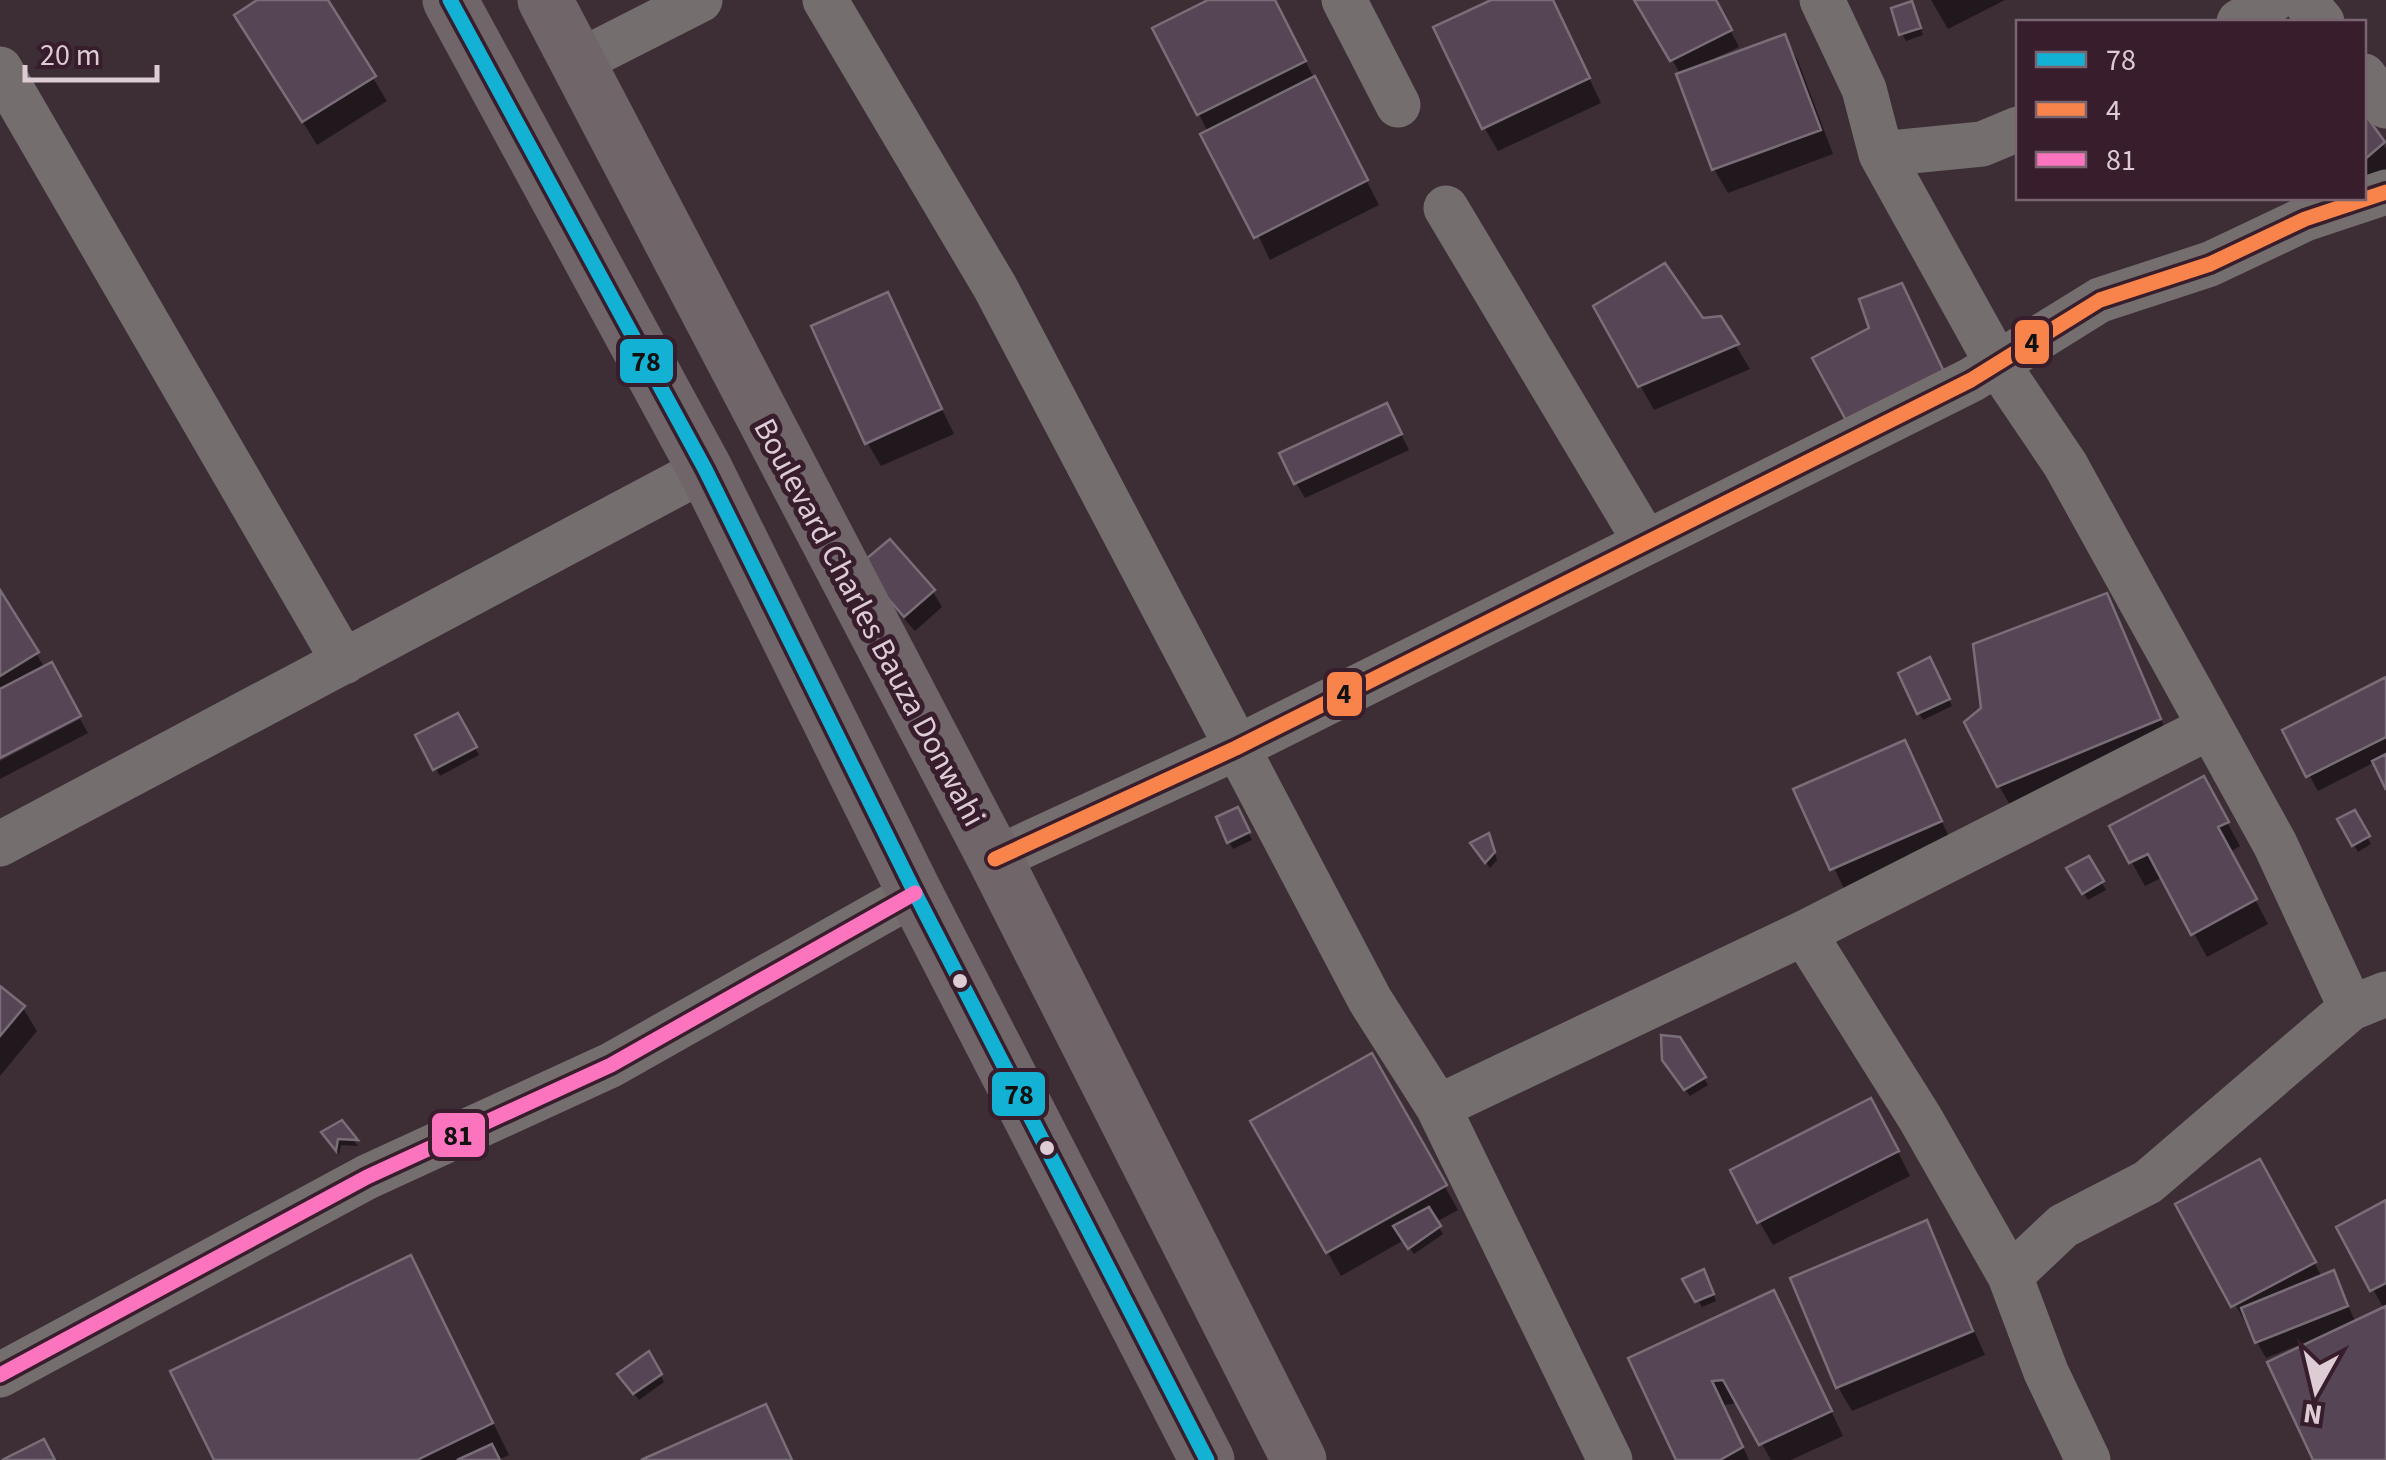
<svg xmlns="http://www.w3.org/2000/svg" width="2386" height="1460" viewBox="0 0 2386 1460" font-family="'Source Sans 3',sans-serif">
	<rect width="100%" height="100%" fill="#3d2e36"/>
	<path fill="#0007" d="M 262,0 L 325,0 L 387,101 L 317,145 L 251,39 Z
		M 1214,0 L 1274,0 L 1379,205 L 1270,260 L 1199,114 Z
		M 1497,0 L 1552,0 L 1601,103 L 1498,151 L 1484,127 Z
		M 1637,0 L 1714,0 L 1739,47 L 1715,58 L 1716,62 L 1784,37 L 1798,61 L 1833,154 L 1728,193 L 1714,169 L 1681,75 Z
		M 1931,0 L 2005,0 L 1948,29 Z
		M 1915,11 L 1923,35 L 1906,41 L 1902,34 Z
		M 2364,117 L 2386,149 L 2386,176 L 2364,196 Z
		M 887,295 L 954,434 L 881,466 L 867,442 Z
		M 1596,307 L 1702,321 L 1720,319 L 1750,369 L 1654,410 Z
		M 1395,422 L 1409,450 L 1305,498 L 1296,483 Z
		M 871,582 L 933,592 L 942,607 L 915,631 Z
		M 0,595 L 45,668 L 0,755 Z
		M 2106,596 L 2172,744 L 2013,810 L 1999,786 Z
		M 1929,660 L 1952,706 L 1923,720 L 1919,713 Z
		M 2386,679 L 2386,784 L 2375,762 L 2318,791 L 2285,731 Z
		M 457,717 L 479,755 L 440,776 L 418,736 Z
		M 80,719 L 88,733 L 0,779 L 0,761 Z
		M 1904,743 L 1953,845 L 1846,893 L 1797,790 Z
		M 2203,779 L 2240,846 L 2230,852 L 2268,924 L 2207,957 L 2163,877 L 2145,886 L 2112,827 Z
		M 1237,810 L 1252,840 L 1233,849 L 1229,842 Z
		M 2354,813 L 2371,844 L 2358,852 L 2340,820 Z
		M 1492,843 L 1497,860 L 1490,868 L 1477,850 Z
		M 2088,860 L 2106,890 L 2088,900 L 2069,869 Z
		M 0,989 L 23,1008 L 37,1031 L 0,1076 Z
		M 1679,1040 L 1708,1085 L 1690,1096 L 1669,1068 Z
		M 1371,1056 L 1458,1210 L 1436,1222 L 1443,1234 L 1414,1254 L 1404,1240 L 1341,1276 L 1254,1122 Z
		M 342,1124 L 358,1146 L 341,1145 L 339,1154 L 329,1140 Z
		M 1884,1124 L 1910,1176 L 1773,1245 L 1759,1221 Z
		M 2272,1186 L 2322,1277 L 2333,1273 L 2356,1323 L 2384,1309 L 2339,1228 L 2386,1202 L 2386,1460 L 2316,1460 L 2299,1345 L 2266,1358 L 2178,1205 Z
		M 1926,1224 L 1985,1355 L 1852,1411 L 1838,1387 Z
		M 1707,1279 L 1716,1301 L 1702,1307 L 1686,1280 Z
		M 427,1289 L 509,1455 L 498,1460 L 217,1460 Z
		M 1786,1317 L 1843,1436 L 1791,1460 L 1771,1460 L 1739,1403 L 1724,1405 L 1749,1460 L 1679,1460 L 1631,1359 Z
		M 649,1355 L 664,1382 L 639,1400 L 624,1381 Z"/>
	<path fill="#564555" stroke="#796e77" stroke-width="2.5" d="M 257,0 L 328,0 L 376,76 L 302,122 L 234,15 Z
		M 1208,0 L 1275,0 L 1306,61 L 1197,115 L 1152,28 Z
		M 1491,0 L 1553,0 L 1590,78 L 1482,129 L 1433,27 Z
		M 1634,0 L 1716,0 L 1732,30 L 1670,61 Z
		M 1912,1 L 1921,28 L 1899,35 L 1891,8 Z
		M 1785,34 L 1821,130 L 1712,170 L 1676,74 Z
		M 1315,76 L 1368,180 L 1254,238 L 1200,134 Z
		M 2364,113 L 2385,142 L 2364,160 Z
		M 1665,263 L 1703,318 L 1721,316 L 1739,344 L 1638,387 L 1593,306 Z
		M 1902,283 L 1945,374 L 1847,422 L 1812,358 L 1869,328 L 1859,299 Z
		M 888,292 L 942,409 L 865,444 L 811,326 Z
		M 1387,403 L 1402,434 L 1294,484 L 1279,453 Z
		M 890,539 L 935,590 L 904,617 L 859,565 Z
		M 0,590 L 39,652 L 0,676 Z
		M 2107,593 L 2161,719 L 1997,787 L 1964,722 L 1981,708 L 1973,644 Z
		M 1930,657 L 1950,699 L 1917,714 L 1898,673 Z
		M 52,662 L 81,716 L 0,758 L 0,689 Z
		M 2386,677 L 2386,737 L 2306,777 L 2282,730 Z
		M 458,713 L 477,747 L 433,770 L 415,735 Z
		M 1905,740 L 1942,821 L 1830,870 L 1793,789 Z
		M 2386,754 L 2386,790 L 2372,761 Z
		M 2204,776 L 2229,822 L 2218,827 L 2257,899 L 2191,935 L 2148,854 L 2129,863 L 2109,826 Z
		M 1238,807 L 1250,832 L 1227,843 L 1216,817 Z
		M 2355,810 L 2370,836 L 2352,846 L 2337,819 Z
		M 1489,833 L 1495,852 L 1485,863 L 1470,843 Z
		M 2089,856 L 2104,881 L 2082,894 L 2066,868 Z
		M 0,986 L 25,1006 L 0,1036 Z
		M 1661,1035 L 1680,1037 L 1706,1077 L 1684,1090 L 1662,1060 Z
		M 1372,1053 L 1447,1185 L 1326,1253 L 1250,1121 Z
		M 1871,1098 L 1899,1151 L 1757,1223 L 1730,1170 Z
		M 342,1120 L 358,1140 L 338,1139 L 336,1151 L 321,1132 Z
		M 2260,1159 L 2316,1262 L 2231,1307 L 2175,1204 Z
		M 2386,1200 L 2386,1283 L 2370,1291 L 2336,1227 Z
		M 1429,1207 L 1441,1226 L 1408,1249 L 1393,1226 Z
		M 1927,1220 L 1973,1331 L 1836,1388 L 1790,1278 Z
		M 411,1255 L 493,1423 L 417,1460 L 214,1460 L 170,1371 Z
		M 1704,1269 L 1714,1294 L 1695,1302 L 1682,1279 Z
		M 2334,1270 L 2348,1306 L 2255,1343 L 2241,1308 Z
		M 1774,1290 L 1832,1411 L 1759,1445 L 1723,1380 L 1712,1381 L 1743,1447 L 1720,1460 L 1676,1460 L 1628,1358 Z
		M 2386,1306 L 2386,1460 L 2313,1460 L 2267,1362 Z
		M 649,1351 L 662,1374 L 633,1394 L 617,1374 Z
		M 766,1404 L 792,1460 L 641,1460 Z
		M 44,1439 L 55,1460 L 2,1460 Z
		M 492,1444 L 500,1460 L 457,1460 Z"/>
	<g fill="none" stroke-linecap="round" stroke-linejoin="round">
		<path stroke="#746e6f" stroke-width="45" d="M 825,0 L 995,287 L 1370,1000 L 1438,1107 L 1610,1460
			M 1344,0 L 1398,105
			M 1822,0 L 1864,89 L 1881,154 L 1982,144 L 2018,129
			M 2304,0 L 2322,22
			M 2239,22 L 2273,0
			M 578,62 L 700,0
			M 0,69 L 344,662
			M 2364,76 L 2386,106
			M 1881,154 L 1998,365 L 2065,464 L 2275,844 L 2351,1008
			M 1446,208 L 1645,541
			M 0,844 L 705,469
			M 995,859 L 1236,748 L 1971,380 L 2100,300 L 2210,264 L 2305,219 L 2386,192
			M 1804,933 L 1920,1118 L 2010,1276 L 2046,1372 L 2088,1460
			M 1438,1107 L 1804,933 L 2210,727
			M 2010,1276 L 2063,1226 L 2148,1182 L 2351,1008 L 2386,994
			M 0,1375 L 367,1177 L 611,1065 L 915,893"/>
		<path stroke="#706569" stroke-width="55" d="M 450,0 L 705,469 L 915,893 L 1207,1460
			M 545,0 L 995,859 L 1299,1460"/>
		<defs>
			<path id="bus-1" d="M 450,0 L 705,469 L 915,893 L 1207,1460"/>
			<path id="bus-2" d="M 995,859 L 1236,748 L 1971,380 L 2100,300 L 2210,264 L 2305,219 L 2386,192"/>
			<path id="bus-3" d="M 0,1375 L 367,1177 L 611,1065 L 915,893"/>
		</defs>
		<use href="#bus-1" stroke="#381e2c" stroke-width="22"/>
		<use href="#bus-2" stroke="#381e2c" stroke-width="22"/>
		<use href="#bus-3" stroke="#381e2c" stroke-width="22"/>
		<use href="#bus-1" stroke="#13b2d5" stroke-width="15"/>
		<use href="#bus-2" stroke="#f8844c" stroke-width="15"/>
		<use href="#bus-3" stroke="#fc73be" stroke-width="15"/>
	</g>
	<g fill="#deccd5" stroke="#381e2c" stroke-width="4">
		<circle cx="960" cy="981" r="9"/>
		<circle cx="1047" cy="1148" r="9"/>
	</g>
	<g text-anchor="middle" stroke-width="10" stroke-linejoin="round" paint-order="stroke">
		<g font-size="32" fill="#deccd5" stroke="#381e2c">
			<text transform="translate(870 622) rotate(62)" y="11">Boulevard Charles Bauza Donwahi</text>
		</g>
	</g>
	<g stroke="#381e2c" stroke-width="4">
		<rect x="2013" y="318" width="38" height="48" rx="10" fill="#f8844c"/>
		<rect x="618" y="337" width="57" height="48" rx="10" fill="#13b2d5"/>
		<rect x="1325" y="670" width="39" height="48" rx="10" fill="#f8844c"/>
		<rect x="990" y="1070" width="57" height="48" rx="10" fill="#13b2d5"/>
		<rect x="430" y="1111" width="57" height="48" rx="10" fill="#fc73be"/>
	</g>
	<g font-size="28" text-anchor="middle" font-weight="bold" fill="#111">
		<text x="2032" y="352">4</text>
		<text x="646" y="371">78</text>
		<text x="1344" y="703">4</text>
		<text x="1019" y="1104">78</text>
		<text x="458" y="1145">81</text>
	</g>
	<rect x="2016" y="20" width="350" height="180" fill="#381e2c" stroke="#7a6470" stroke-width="2.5"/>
	<rect x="2036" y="52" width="50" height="15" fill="#13b2d5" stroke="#7a6470" stroke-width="2.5"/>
	<text x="2106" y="70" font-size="30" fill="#deccd5">78</text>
	<rect x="2036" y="102" width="50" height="15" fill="#f8844c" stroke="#7a6470" stroke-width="2.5"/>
	<text x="2106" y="120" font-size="30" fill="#deccd5">4</text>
	<rect x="2036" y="152" width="50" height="15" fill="#fc73be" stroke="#7a6470" stroke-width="2.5"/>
	<text x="2106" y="170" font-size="30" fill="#deccd5">81</text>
	<g transform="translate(2316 1390) rotate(188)" stroke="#381e2c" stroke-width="8" paint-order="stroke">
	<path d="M0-8L18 38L0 25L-18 38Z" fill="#deccd5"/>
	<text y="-15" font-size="28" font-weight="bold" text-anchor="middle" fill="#deccd5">N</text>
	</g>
	<path d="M25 65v15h132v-15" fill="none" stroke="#deccd5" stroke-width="5"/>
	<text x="40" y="65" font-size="30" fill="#deccd5" stroke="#381e2c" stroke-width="8" paint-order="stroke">20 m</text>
</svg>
